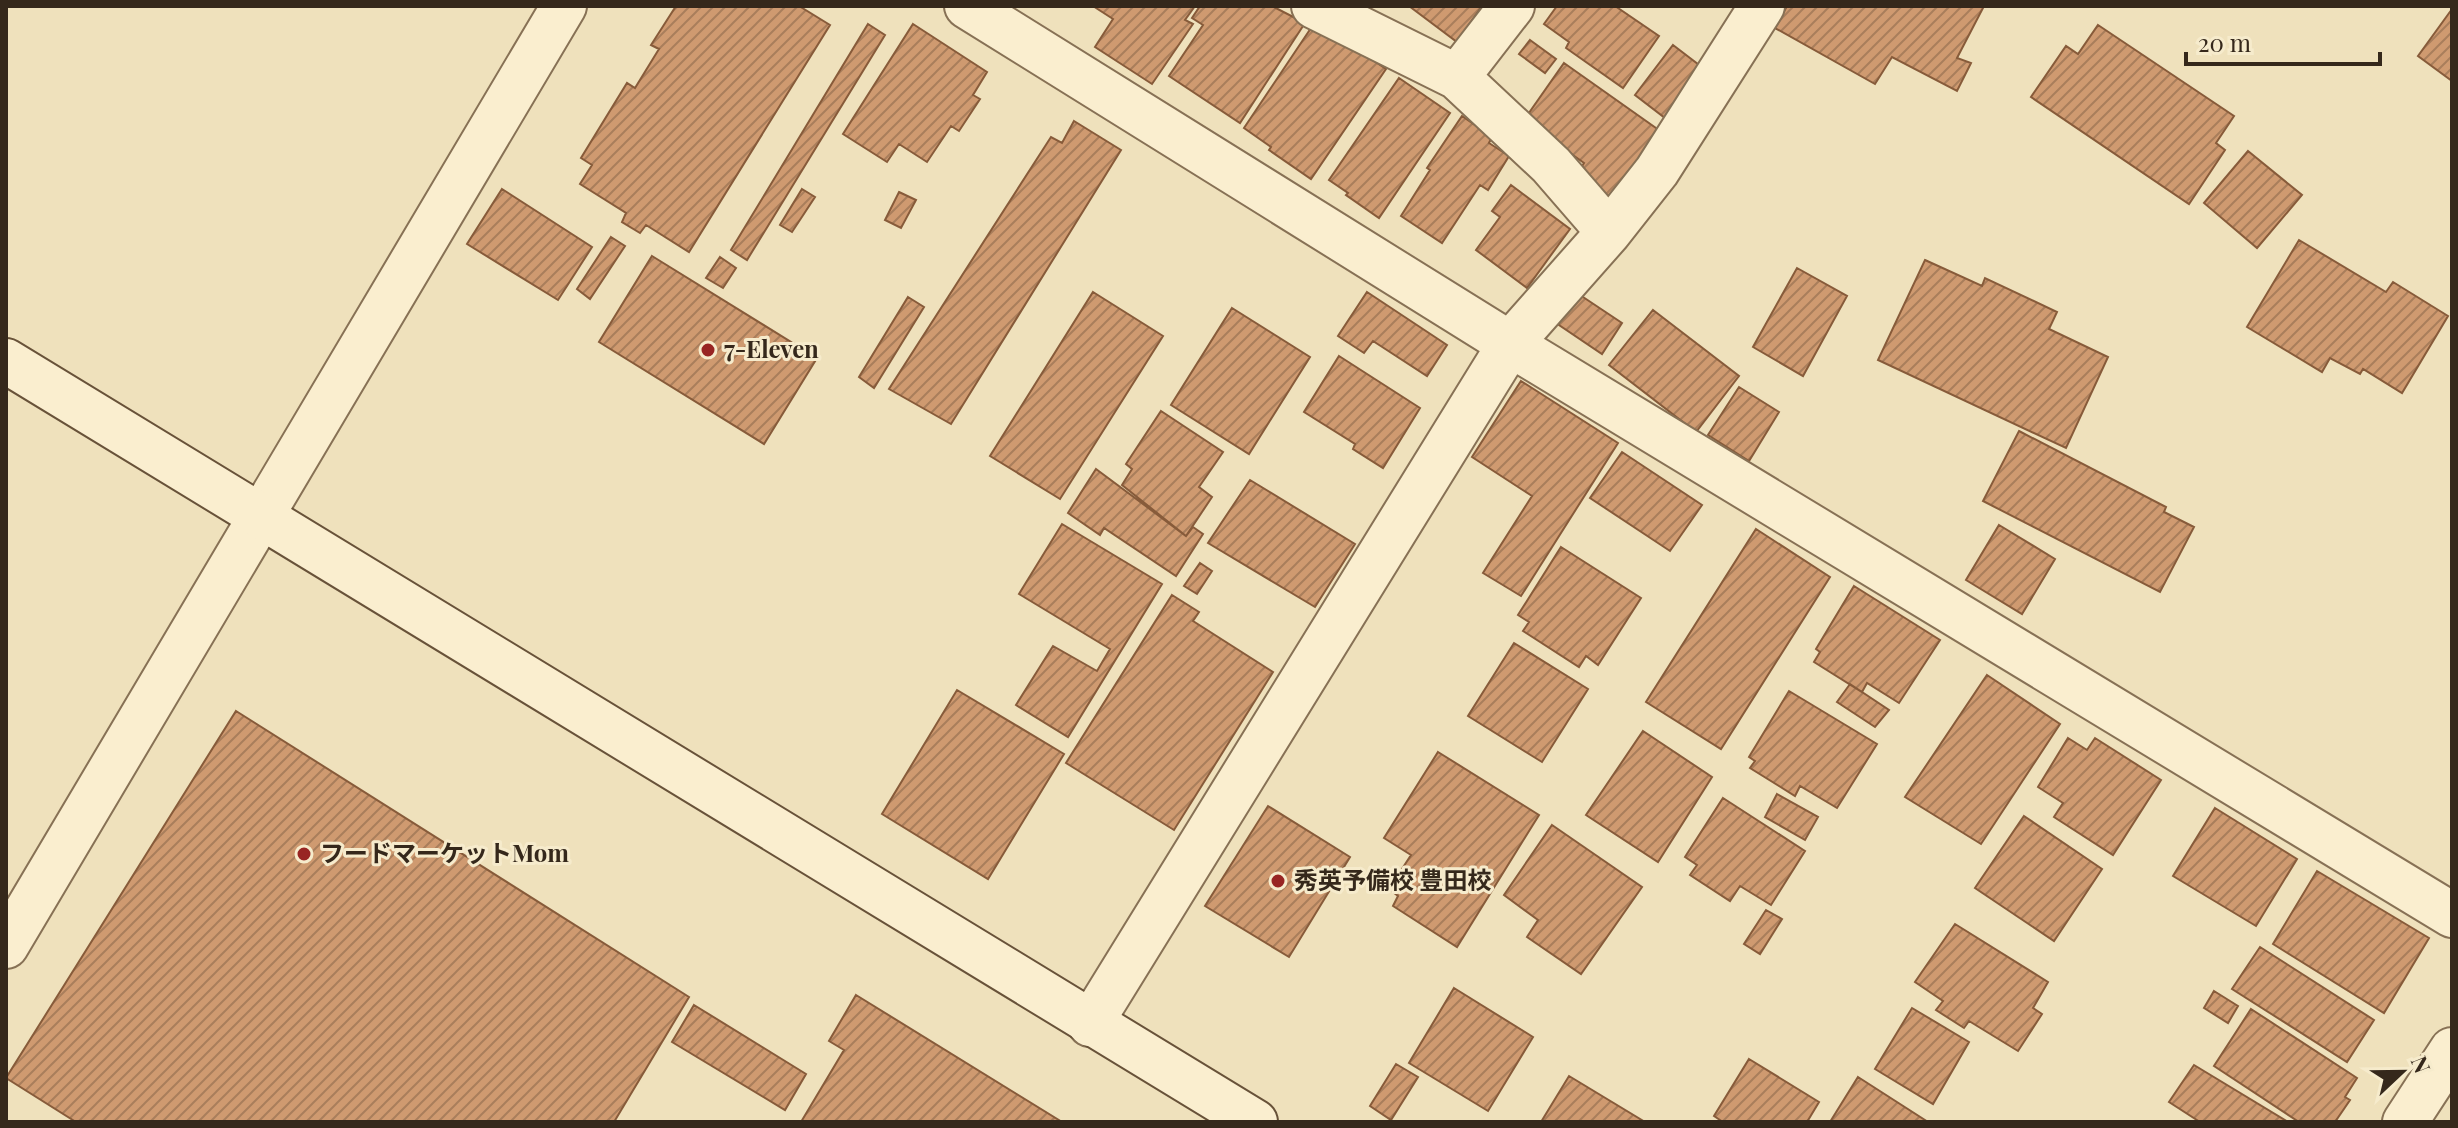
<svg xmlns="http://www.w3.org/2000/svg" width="2458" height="1128" viewBox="0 0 2458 1128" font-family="'Playfair Display','Noto Sans JP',serif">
	<defs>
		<pattern id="building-hatch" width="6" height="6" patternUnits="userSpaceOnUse" patternTransform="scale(2)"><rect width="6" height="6" fill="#cf9a70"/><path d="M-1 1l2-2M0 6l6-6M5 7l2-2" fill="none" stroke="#a97e5b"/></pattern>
	</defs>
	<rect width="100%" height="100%" fill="#efe1bc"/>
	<path fill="url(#building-hatch)" stroke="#875b3a" stroke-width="2" d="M 676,6 L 799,6 L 830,25 L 689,252 L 646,225 L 640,233 L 622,222 L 626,213 L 580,184 L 592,165 L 581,158 L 627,83 L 635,88 L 659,49 L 651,45 Z
		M 1093,6 L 1195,6 L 1185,20 L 1193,24 L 1152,84 L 1095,47 L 1113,19 Z
		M 1200,6 L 1272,6 L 1305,23 L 1240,123 L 1169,76 L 1203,25 L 1192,18 Z
		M 1409,6 L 1482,6 L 1457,42 Z
		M 1557,6 L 1615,6 L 1659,36 L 1623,88 L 1566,48 L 1569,42 L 1544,24 Z
		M 1787,6 L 1984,6 L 1957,58 L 1971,63 L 1957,91 L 1892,57 L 1875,84 L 1775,28 Z
		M 2452,9 L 2452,81 L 2418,56 Z
		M 868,24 L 885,35 L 747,260 L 731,250 Z
		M 913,24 L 987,72 L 973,95 L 980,99 L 959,131 L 951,126 L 927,162 L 899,144 L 887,162 L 843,134 Z
		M 1313,25 L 1349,44 L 1386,69 L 1311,179 L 1269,150 L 1271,147 L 1244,128 Z
		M 2098,25 L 2234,116 L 2216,143 L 2225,150 L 2189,204 L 2031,97 L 2066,46 L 2078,54 Z
		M 1530,40 L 1556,59 L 1545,73 L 1519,54 Z
		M 1673,45 L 1703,68 L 1665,118 L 1635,95 Z
		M 1564,63 L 1663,133 L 1609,208 L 1572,182 L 1584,163 L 1524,120 Z
		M 1399,78 L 1450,113 L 1379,218 L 1346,195 L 1348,193 L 1329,180 Z
		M 1462,116 L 1492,137 L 1489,143 L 1509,156 L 1488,190 L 1480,185 L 1442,243 L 1401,216 L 1430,170 L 1427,168 Z
		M 1074,121 L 1121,150 L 951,424 L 889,389 L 1051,137 L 1062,143 Z
		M 2248,151 L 2302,195 L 2257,248 L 2204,203 Z
		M 1511,185 L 1570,229 L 1527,288 L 1476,250 L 1500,217 L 1492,211 Z
		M 502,189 L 592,247 L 558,300 L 467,244 Z
		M 802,189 L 815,197 L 792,232 L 780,225 Z
		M 899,192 L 916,200 L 901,228 L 885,220 Z
		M 611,237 L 625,246 L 590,299 L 577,289 Z
		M 2299,240 L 2386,292 L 2393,282 L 2448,316 L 2402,393 L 2363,369 L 2360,374 L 2330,358 L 2322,372 L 2247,327 Z
		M 652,256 L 817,358 L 764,444 L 599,342 Z
		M 720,257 L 736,268 L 723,288 L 706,278 Z
		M 1925,260 L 1982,286 L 1985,278 L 2057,312 L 2049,329 L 2108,357 L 2066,448 L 1878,360 Z
		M 1797,268 L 1847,296 L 1803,376 L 1753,347 Z
		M 1093,292 L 1163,336 L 1060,499 L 990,456 Z
		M 1367,292 L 1447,345 L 1427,376 L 1373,341 L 1364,353 L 1338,336 Z
		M 1577,293 L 1622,323 L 1602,354 L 1556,323 Z
		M 908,297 L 924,307 L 874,388 L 859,377 Z
		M 1232,308 L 1310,357 L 1249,454 L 1171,405 Z
		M 1653,310 L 1739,376 L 1696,432 L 1609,365 Z
		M 1339,356 L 1420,408 L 1383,468 L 1353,449 L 1355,444 L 1304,412 Z
		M 1521,381 L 1618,443 L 1521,596 L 1483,573 L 1532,496 L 1472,457 Z
		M 1739,387 L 1779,412 L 1749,461 L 1708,435 Z
		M 1161,411 L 1223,452 L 1199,487 L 1212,497 L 1186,536 L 1122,485 L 1132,469 L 1126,464 Z
		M 2019,431 L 2166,507 L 2164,512 L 2194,527 L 2160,592 L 1983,501 Z
		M 1622,452 L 1702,505 L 1670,551 L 1590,498 Z
		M 1096,469 L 1186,536 L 1193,527 L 1203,534 L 1176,576 L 1104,528 L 1100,535 L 1068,513 Z
		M 1250,480 L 1355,544 L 1315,607 L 1208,543 Z
		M 1062,524 L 1162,584 L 1068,737 L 1016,705 L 1053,646 L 1097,671 L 1110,649 L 1019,594 Z
		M 1999,525 L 2055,559 L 2022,614 L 1966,580 Z
		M 1756,529 L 1830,577 L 1721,749 L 1646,702 Z
		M 1561,547 L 1641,598 L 1598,665 L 1586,656 L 1579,667 L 1523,631 L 1529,622 L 1518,615 Z
		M 1200,563 L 1212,571 L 1197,594 L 1184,586 Z
		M 1854,586 L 1940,640 L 1899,703 L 1867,683 L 1862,692 L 1814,662 L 1820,652 L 1816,649 Z
		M 1172,595 L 1199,612 L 1193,621 L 1273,672 L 1174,830 L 1066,763 Z
		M 1514,643 L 1588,689 L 1542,762 L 1468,716 Z
		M 1987,675 L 2060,724 L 1981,844 L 1905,797 Z
		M 1850,684 L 1889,710 L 1875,727 L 1837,702 Z
		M 957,690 L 1064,754 L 988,879 L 882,814 Z
		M 1789,691 L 1877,744 L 1837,808 L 1800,786 L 1795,796 L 1750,768 L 1755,761 L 1749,757 Z
		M 236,711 L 689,997 L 614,1122 L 76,1122 L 6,1078 Z
		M 1643,731 L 1712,777 L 1658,862 L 1586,815 Z
		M 2068,738 L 2087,750 L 2095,738 L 2161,780 L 2113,855 L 2054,817 L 2063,803 L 2038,787 Z
		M 1438,752 L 1539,815 L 1457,947 L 1393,906 L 1398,896 L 1389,889 L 1411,855 L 1384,838 Z
		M 1777,794 L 1818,817 L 1805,840 L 1765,817 Z
		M 1723,798 L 1805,851 L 1771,905 L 1740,886 L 1730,901 L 1690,875 L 1697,865 L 1685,857 Z
		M 1268,806 L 1350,857 L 1289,957 L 1205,906 Z
		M 2215,808 L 2297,859 L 2256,926 L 2173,876 Z
		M 2024,816 L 2102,869 L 2054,941 L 1975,888 Z
		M 1552,825 L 1642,887 L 1581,974 L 1527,937 L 1538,920 L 1504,895 Z
		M 2317,871 L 2429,938 L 2384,1013 L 2273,944 Z
		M 1766,910 L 1782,919 L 1760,954 L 1744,944 Z
		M 1955,924 L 2048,982 L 2033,1008 L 2042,1014 L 2018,1051 L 1969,1021 L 1964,1028 L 1936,1010 L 1943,1001 L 1915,982 Z
		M 2260,947 L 2374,1020 L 2347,1062 L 2232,989 Z
		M 1454,988 L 1533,1037 L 1488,1111 L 1409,1063 Z
		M 2214,991 L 2238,1006 L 2228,1023 L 2204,1008 Z
		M 856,995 L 1062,1122 L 801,1122 L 844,1050 L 829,1041 Z
		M 694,1005 L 806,1074 L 785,1110 L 672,1042 Z
		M 1912,1008 L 1969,1042 L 1933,1104 L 1875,1069 Z
		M 2251,1009 L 2357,1078 L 2345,1097 L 2350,1100 L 2335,1122 L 2299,1122 L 2214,1066 Z
		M 1749,1059 L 1819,1102 L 1807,1122 L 1723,1122 L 1714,1116 Z
		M 1396,1064 L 1418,1077 L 1391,1120 L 1370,1106 Z
		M 2194,1065 L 2288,1122 L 2200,1122 L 2169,1102 Z
		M 1569,1076 L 1645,1122 L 1541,1122 Z
		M 1858,1077 L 1928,1122 L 1830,1122 Z"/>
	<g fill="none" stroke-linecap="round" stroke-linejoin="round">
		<defs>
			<path id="street" d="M 967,6 L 1510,344 L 2452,915
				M 1457,77 L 1512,6
				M 1609,232 L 1657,171 L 1762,6
				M 6,946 L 564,6
				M 1090,1024 L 1510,344 L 1609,232 L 1551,165 L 1457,77 L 1314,6
				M 2405,1122 L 2452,1050"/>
			<path id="secondary" d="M 6,361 L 1255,1122"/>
		</defs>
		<use href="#street" stroke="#877155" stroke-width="48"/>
		<use href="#secondary" stroke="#685239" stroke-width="48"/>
		<use href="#street" stroke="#faeecf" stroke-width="44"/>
		<use href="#secondary" stroke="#faeecf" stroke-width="44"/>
	</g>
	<g fill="#982523" stroke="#f6ebcc" stroke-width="3">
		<circle cx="708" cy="350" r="8"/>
		<circle cx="304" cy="854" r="8"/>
		<circle cx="1278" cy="881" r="8"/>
	</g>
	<g text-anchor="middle" stroke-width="6" stroke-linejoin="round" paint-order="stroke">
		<g font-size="24" font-weight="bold" fill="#35281b" stroke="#f6ebcc" text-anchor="start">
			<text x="724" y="358">7-Eleven</text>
			<text x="320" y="862">フードマーケットMom</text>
			<text x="1294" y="889">秀英予備校 豊田校</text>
		</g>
	</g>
	<rect width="2458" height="1128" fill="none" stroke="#35281b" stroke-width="16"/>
	<g transform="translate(2402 1072) rotate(68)" stroke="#f6ebcc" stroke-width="6" paint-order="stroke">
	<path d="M0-6L14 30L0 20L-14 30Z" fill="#35281b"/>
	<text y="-12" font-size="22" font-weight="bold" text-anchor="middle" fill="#35281b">N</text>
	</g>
	<path d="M2186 52v12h194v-12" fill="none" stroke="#35281b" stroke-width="4"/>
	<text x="2198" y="52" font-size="24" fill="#35281b" stroke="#f6ebcc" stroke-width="6" paint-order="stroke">20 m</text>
</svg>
